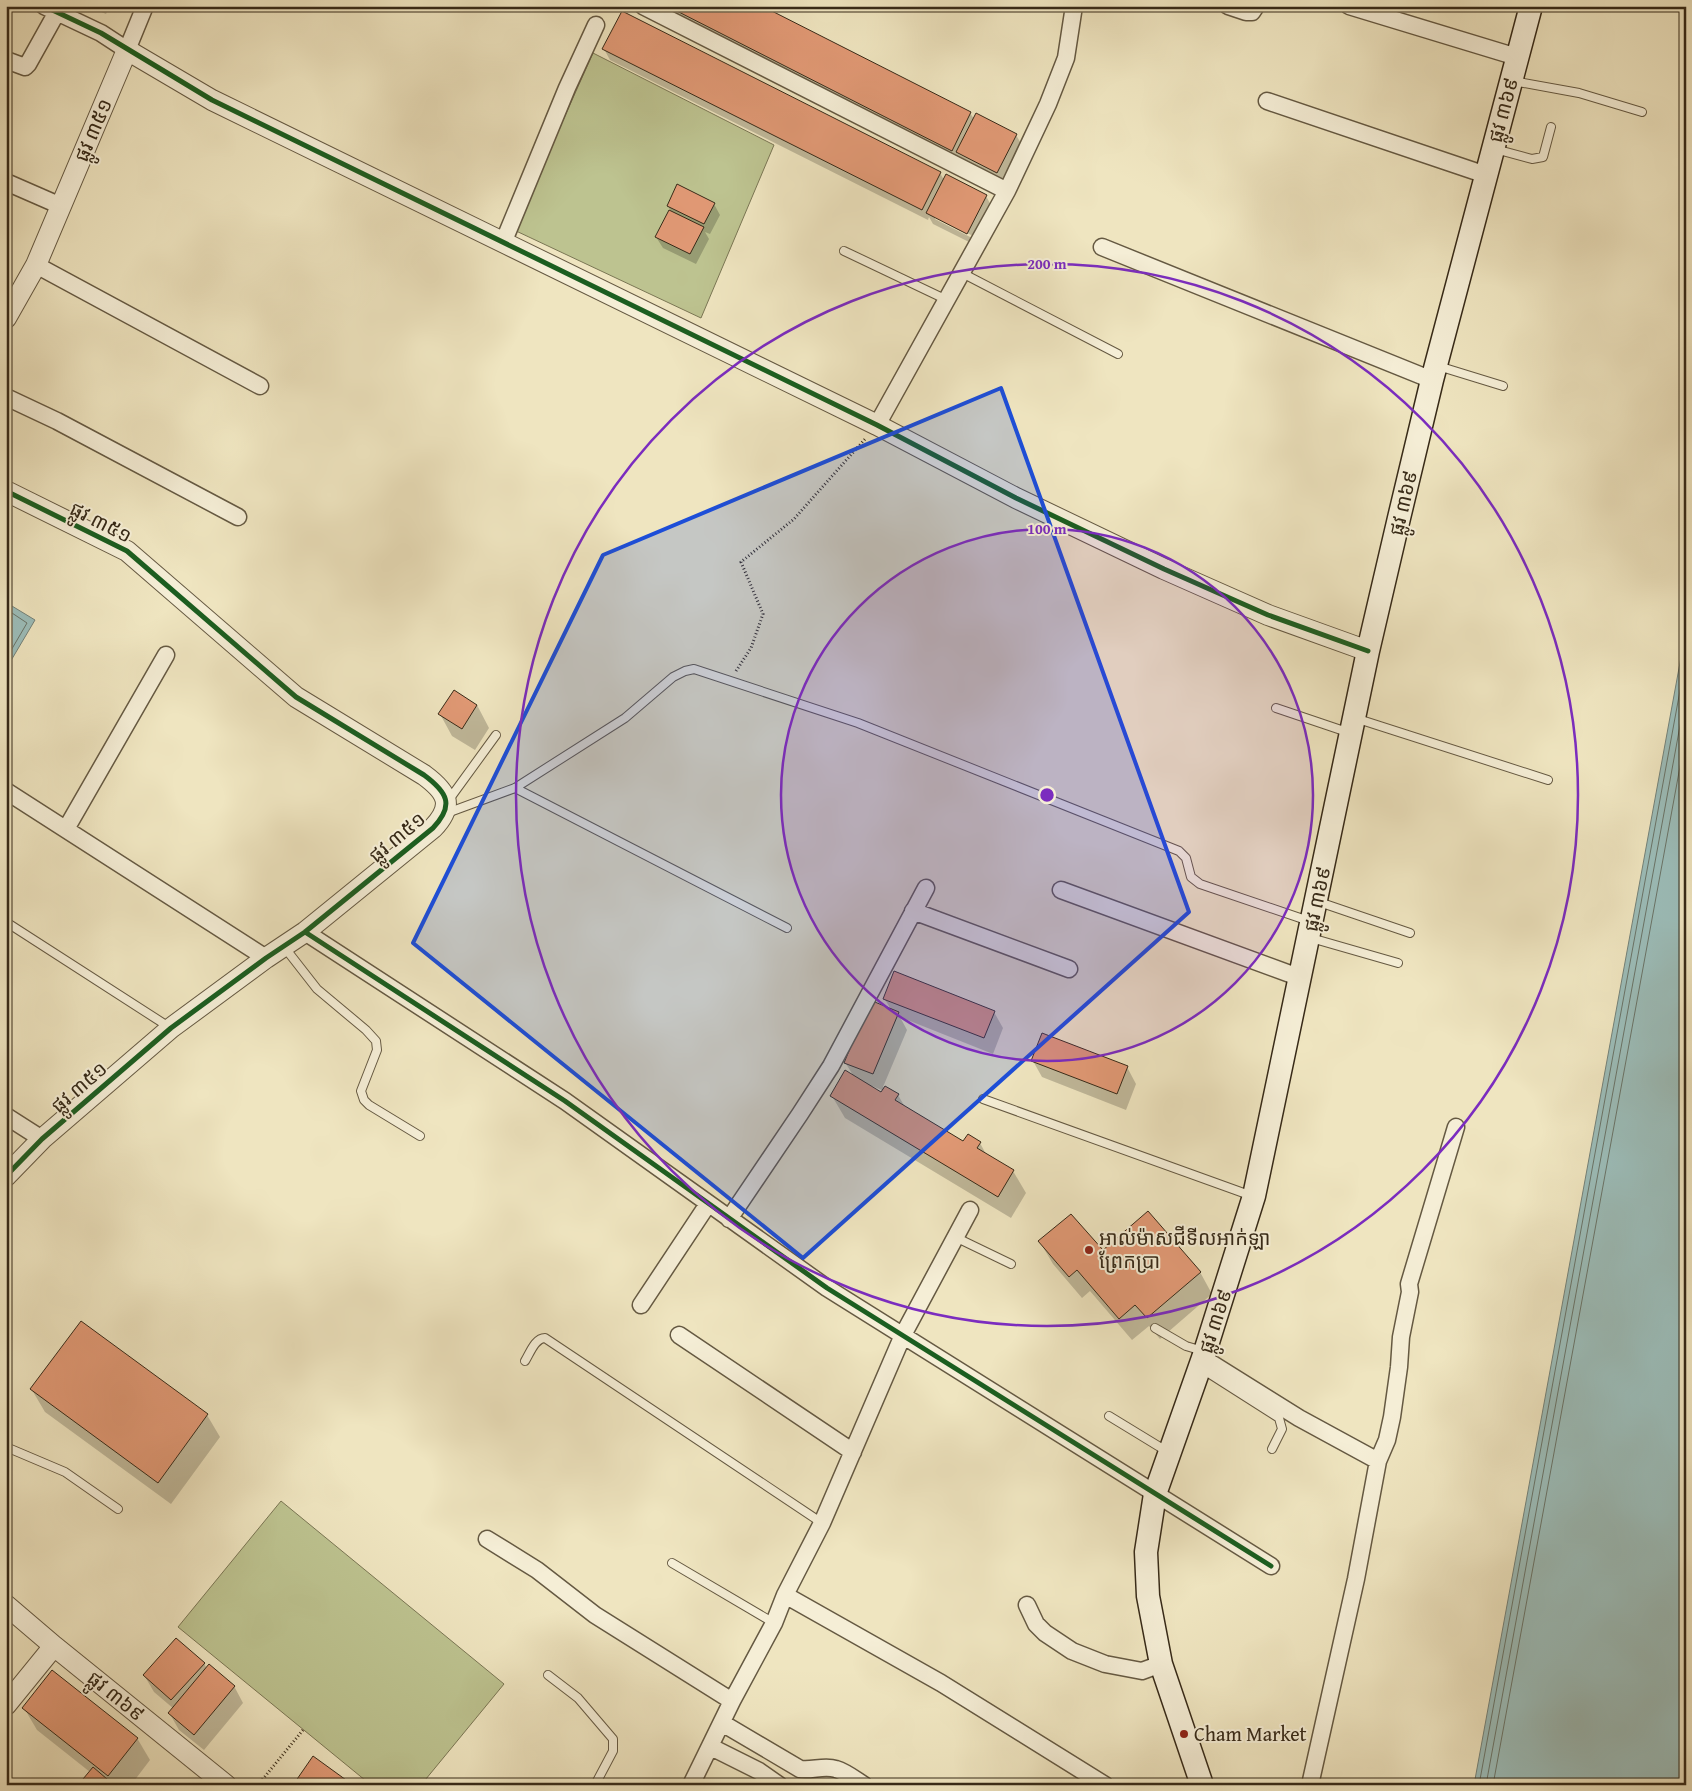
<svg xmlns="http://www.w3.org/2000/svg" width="1692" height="1791" viewBox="0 0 1692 1791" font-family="'Gentium Book Plus','Noto Sans Khmer',serif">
	<rect width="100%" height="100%" fill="#efe5c0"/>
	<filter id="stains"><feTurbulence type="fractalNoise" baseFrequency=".004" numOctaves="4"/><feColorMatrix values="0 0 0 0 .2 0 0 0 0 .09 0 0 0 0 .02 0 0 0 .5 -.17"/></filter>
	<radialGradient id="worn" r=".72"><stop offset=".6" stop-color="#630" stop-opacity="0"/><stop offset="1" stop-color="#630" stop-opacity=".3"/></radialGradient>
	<path fill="#bdc390" stroke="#7a7654" d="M 593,53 L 774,145 L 701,318 L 514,230 Z
		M 281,1501 L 504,1684 L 421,1785 L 371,1785 L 178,1627 Z"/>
	<path fill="#9cbdb9" stroke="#748279" d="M 7,603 L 35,620 L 6,669 L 6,604 Z
		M 1686,630 L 1686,1785 L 1474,1785 Z"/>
	<path fill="#0003" fill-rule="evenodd" d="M 87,6 L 110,6 L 106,14 Z
		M 120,6 L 134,6 L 132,11 Z
		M 653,6 L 759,6 L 970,113 L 974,119 L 1016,135 L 1022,145 L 1003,183 L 963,163 L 960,157 L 958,161 Z
		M 604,49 L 940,173 L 944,180 L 986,196 L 992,207 L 973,244 L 933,224 L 929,217 L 928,220 L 610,60 ZM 935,216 L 973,236 L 972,238 L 935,219 Z
		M 714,204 L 720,215 L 710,234 L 705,232 L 709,239 L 696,264 L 663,248 L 656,237 L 672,213 L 668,206 Z
		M 477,705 L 489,728 L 475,750 L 452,736 L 440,714 Z
		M 884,998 L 994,1012 L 1003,1028 L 993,1054 L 900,1017 L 907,1030 L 883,1087 L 898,1095 L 905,1107 L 964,1143 L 980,1143 L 987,1156 L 1013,1171 L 1026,1193 L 1011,1218 L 845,1118 L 832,1096 L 854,1077 L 845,1062 L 892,1011 ZM 872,1086 L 884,1091 L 882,1094 L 871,1087 Z
		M 1033,1061 L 1127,1067 L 1136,1084 L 1126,1110 L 1042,1077 Z
		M 1040,1242 L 1103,1252 L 1200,1272 L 1212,1294 L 1160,1339 L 1149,1326 L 1132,1340 L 1090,1291 L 1082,1298 L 1053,1264 Z
		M 32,1390 L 207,1415 L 220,1437 L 171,1504 L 45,1412 Z
		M 204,1663 L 207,1669 L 234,1686 L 243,1703 L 204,1750 L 179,1730 L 170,1714 L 174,1709 L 154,1692 L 144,1675 Z
		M 24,1708 L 137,1738 L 150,1760 L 131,1785 L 79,1785 L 90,1772 L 37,1730 Z"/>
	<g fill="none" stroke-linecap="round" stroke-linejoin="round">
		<path stroke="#6a7468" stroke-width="1" d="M 6,609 L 27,623 L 6,659
			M 1479,1785 L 1686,658
			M 1486,1785 L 1686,693
			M 1493,1785 L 1686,734"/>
	</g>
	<path fill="#e19975" stroke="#372a18" d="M 667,6 L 762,6 L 971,112 L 952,151 Z
		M 622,11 L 941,172 L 922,210 L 602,49 Z
		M 976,113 L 1017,134 L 997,173 L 956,152 Z
		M 946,174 L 987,195 L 967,234 L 926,213 Z
		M 677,184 L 715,203 L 704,224 L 667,206 Z
		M 669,210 L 704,227 L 690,254 L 655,237 Z
		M 454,690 L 477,705 L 462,729 L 438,714 Z
		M 894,971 L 995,1011 L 984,1038 L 883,999 Z
		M 870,1000 L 899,1012 L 873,1074 L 844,1063 Z
		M 1042,1033 L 1128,1066 L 1117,1094 L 1031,1061 Z
		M 845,1070 L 881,1092 L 885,1086 L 899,1094 L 895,1100 L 963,1141 L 968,1134 L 981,1142 L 977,1148 L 1014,1170 L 998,1197 L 830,1096 Z
		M 1148,1211 L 1201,1272 L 1147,1318 L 1135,1305 L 1119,1319 L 1077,1270 L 1069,1277 L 1038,1241 L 1071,1214 L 1103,1250 Z
		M 81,1321 L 208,1414 L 158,1483 L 30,1389 Z
		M 176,1638 L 205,1663 L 171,1700 L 143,1675 Z
		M 209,1664 L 235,1686 L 194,1735 L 168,1713 Z
		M 52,1670 L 138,1738 L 108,1776 L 22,1708 Z
		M 313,1756 L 353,1785 L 293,1785 Z
		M 93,1767 L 114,1785 L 78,1785 Z"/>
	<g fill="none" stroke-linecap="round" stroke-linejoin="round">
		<defs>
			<path id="service" d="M 1513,81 L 1579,93 L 1642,112
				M 1495,149 L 1532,159 L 1543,157 L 1551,127
				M 844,251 L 947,300
				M 962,273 L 1118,354
				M 1438,366 L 1503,386
				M 1276,708 L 1350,733
				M 1355,718 L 1548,780
				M 515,788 L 787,928
				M 448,801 L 496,735
				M 447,813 L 515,788 L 625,718 L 673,677 L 685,671 L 694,669 L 858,723 L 1179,851 L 1186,858 L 1191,877 L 1200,884 L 1309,921
				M 1319,902 L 1410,933
				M 6,922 L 169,1027
				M 1311,938 L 1398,963
				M 285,948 L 317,989 L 366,1030 L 376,1041 L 377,1050 L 361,1091 L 364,1100 L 369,1105 L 420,1136
				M 983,1099 L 1252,1196
				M 955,1237 L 1011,1264
				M 1155,1328 L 1186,1346 L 1203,1351
				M 525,1361 C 530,1353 535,1338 545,1338 L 822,1523
				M 1202,1369 L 1279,1418 L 1282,1429 L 1272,1449
				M 1109,1416 L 1168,1452
				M 6,1447 L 65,1472 L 118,1509
				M 672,1563 L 774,1623
				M 548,1675 L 578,1698 L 613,1739 L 613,1751 L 595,1785"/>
			<path id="minor" d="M 44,6 L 101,33 L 127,50 L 145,6
				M 643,6 L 1007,191
				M 1228,6 L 1246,12 L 1252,12 L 1256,6
				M 1349,6 L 1517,57
				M 6,60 L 25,67 L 28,64 L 57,12
				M 1267,101 L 1486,175
				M 6,182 L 61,206
				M 503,243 L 567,88 L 596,25
				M 1102,247 L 1432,380
				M 36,265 L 260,386
				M 6,397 L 57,421 L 238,517
				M 877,425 L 1007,191 L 1048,104 L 1066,58 L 1074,6
				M 6,791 L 266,958
				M 66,829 L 166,655
				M 1061,890 L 1301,978
				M 913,911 L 1069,969
				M 305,932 L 565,1101 L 827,1288 L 1271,1566
				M 6,1116 L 42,1139
				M 729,1219 L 800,1114 L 831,1066 L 926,888
				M 641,1305 L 708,1204
				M 679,1335 L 853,1452
				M 1203,1358 L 1299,1418 L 1378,1461
				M 487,1539 L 537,1570 L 595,1615 L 732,1701
				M 785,1595 L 941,1683 L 1105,1785
				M 1027,1605 L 1036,1624 L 1045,1633 L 1072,1651 L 1105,1664 L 1142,1671 L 1161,1664
				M 722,1723 L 800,1769 C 812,1771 824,1765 836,1769 C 846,1772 856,1780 864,1785
				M 711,1747 L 759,1771 L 779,1785
				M 691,1785 L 732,1701 L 774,1623 L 785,1595 L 822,1523 L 903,1335 L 970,1210
				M 1310,1785 L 1356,1579 L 1378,1461 L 1387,1440 L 1392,1417 L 1399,1367 L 1401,1337 L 1410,1292 L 1409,1284 L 1456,1127"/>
			<path id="tertiary" d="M 6,318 L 36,265 L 127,50 L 212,100 L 877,425 L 1016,498 L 1164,569 L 1268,615 L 1368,651
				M 6,491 L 127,551 L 296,697 L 424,775 C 447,792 455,805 433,828 L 305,932 L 266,958 L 171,1028 L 42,1139 L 6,1176
				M 6,1605 L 54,1646 L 226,1785
				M 6,1705 L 54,1646"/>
			<path id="secondary" d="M 1202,1785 L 1161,1664 L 1148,1596 L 1146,1552 L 1155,1494 L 1203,1358 L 1254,1196 L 1368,651 L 1399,518 L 1432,380 L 1531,6"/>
		</defs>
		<use href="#service" stroke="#655942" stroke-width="10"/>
		<use href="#minor" stroke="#655942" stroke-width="19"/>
		<use href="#tertiary" stroke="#655942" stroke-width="22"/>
		<use href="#secondary" stroke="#372a18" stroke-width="25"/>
		<path stroke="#372a18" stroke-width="3" stroke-dasharray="1 2.5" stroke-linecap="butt" d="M 736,671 L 751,648 L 763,614 L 741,562 L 794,519 L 865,439
			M 258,1785 L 303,1730"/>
		<use href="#service" stroke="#f5eed6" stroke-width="8"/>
		<use href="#minor" stroke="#f5eed6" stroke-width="16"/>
		<use href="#tertiary" stroke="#f5eed6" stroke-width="20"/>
		<use href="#secondary" stroke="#f5eed6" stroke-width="22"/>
		<defs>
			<path id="cycleway" d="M 44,6 L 101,33 L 212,100 L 877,425 L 1016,498 L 1164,569 L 1268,615 L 1368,651
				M 6,491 L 127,551 L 296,697 L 424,775 C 447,792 455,805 433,828 L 305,932 L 266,958 L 171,1028 L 42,1139 L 6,1176
				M 305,932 L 565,1101 L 827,1288 L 1271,1566"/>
		</defs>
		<use href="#cycleway" stroke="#f5eed6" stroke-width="8"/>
		<use href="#cycleway" stroke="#1b5e20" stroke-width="5"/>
	</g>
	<path fill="#1d4ed8" fill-opacity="0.2" stroke="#1d4ed8" stroke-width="4" stroke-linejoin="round" d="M 1001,388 L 1189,912 L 803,1258 L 413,943 L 603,555 Z"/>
	<circle cx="1047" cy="795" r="266" fill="#7b2cbf" fill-opacity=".12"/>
	<g fill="none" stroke="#7b2cbf" stroke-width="2.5">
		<circle cx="1047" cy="795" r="266"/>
		<circle cx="1047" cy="795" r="531"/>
	</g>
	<g fill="#8f2418" stroke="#f5eed6" stroke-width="2">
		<circle cx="1089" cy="1250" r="5"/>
		<circle cx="1184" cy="1734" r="5"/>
	</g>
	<g text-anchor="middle" stroke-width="4" stroke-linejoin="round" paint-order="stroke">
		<g font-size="20" fill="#372a18" stroke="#f5eed6">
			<text transform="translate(1503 110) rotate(-75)" y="7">ផ្លូវ ៣៦៩</text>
			<text transform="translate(93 130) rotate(-67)" y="7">ផ្លូវ ៣៥១</text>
			<text transform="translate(1403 503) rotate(-77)" y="7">ផ្លូវ ៣៦៩</text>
			<text transform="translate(101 522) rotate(27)" y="7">ផ្លូវ ៣៥១</text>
			<text transform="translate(397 837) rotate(-40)" y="7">ផ្លូវ ៣៥១</text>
			<text transform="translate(1317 899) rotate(-78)" y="7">ផ្លូវ ៣៦៩</text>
			<text transform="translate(79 1087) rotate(-41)" y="7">ផ្លូវ ៣៥១</text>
			<text transform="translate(1215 1321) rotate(-72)" y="7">ផ្លូវ ៣៦៩</text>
			<text transform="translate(116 1696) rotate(39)" y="7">ផ្លូវ ៣៦៩</text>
		</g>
		<g font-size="20" fill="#372a18" stroke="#f5eed6" text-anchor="start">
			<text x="1099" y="1245">អាល់ម៉ាសជីទីលអាក់ឡា<tspan x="1099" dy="23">ព្រែកប្រា</tspan></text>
			<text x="1194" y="1741">Cham Market</text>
		</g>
	</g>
	<circle cx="1047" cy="795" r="8" fill="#7b2cbf" stroke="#f5eed6" stroke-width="2.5"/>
	<g font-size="15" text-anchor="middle" font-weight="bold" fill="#7b2cbf" stroke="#f5eed6" stroke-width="4" stroke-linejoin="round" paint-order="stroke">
		<text x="1047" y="269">200 m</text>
		<text x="1047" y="534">100 m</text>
	</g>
	<rect width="1692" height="1791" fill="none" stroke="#efe5c0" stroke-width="25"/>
	<rect x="8" y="8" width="1677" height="1776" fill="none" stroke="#372a18" stroke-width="2.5"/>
	<rect x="12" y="12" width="1667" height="1766" fill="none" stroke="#372a18"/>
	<rect width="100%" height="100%" filter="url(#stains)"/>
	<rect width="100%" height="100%" fill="url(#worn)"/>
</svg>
